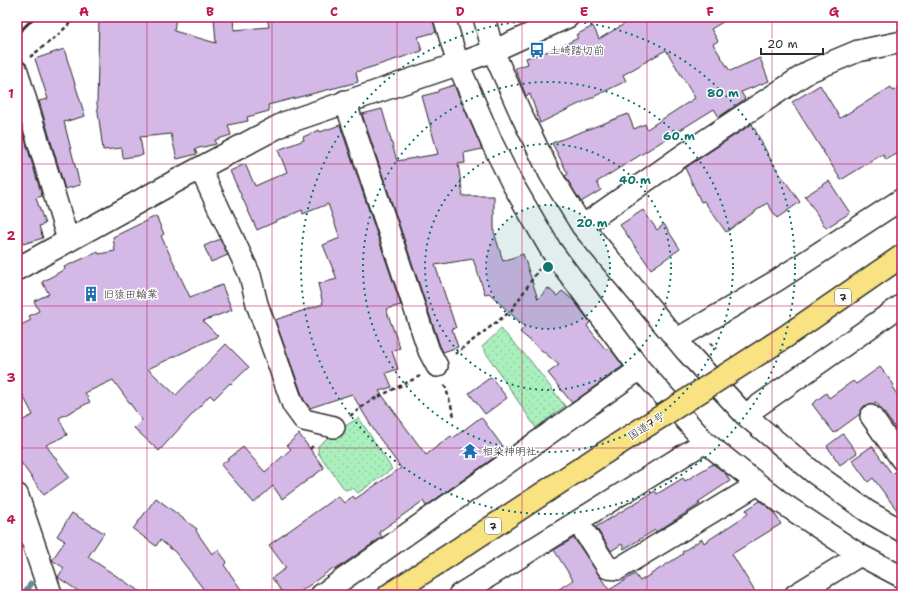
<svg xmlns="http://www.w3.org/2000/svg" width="919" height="612" viewBox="0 0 919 612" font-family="'Shantell Sans','Klee One',sans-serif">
	<defs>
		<pattern id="grass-dots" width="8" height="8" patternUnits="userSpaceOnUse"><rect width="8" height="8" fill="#a9f0bd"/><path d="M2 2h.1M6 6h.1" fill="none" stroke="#92cea3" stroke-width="1.8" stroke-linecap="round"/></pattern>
	</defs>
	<rect width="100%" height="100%" fill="#fff"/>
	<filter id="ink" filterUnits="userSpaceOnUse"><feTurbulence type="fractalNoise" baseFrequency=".025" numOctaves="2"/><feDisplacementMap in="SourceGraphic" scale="8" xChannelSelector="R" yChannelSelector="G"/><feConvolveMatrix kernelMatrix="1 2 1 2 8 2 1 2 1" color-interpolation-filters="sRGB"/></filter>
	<g filter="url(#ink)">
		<path fill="url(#grass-dots)" stroke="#6a8e74" d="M 501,329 L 529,359 L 565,406 L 536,428 L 482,347 Z
			M 359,418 L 392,469 L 358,493 L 353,488 L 345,490 L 318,453 L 318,446 L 336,431 Z"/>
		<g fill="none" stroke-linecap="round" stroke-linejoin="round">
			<path stroke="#5f8d98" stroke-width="6" d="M 23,595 L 31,584"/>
		</g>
		<path fill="#d4b8e6" stroke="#2b2b2b" d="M 99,17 L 176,17 L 174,31 L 216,43 L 214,17 L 233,17 L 234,30 L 269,27 L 267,17 L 432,17 L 436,32 L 418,37 L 422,51 L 356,72 L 358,82 L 268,105 L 269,111 L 247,117 L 248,121 L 228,125 L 231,135 L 215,140 L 216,144 L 195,149 L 197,154 L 177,159 L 171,134 L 140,137 L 143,155 L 123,158 L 122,148 L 103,150 L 97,104 Z
			M 636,17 L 731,17 L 711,29 L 718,41 L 713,44 L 730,71 L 760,58 L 769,81 L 741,92 L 745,99 L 719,117 L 714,109 L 597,182 L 601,190 L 581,202 L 565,176 L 568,174 L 552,143 L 628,114 L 634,129 L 645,124 L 647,129 L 695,98 L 666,50 L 623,75 L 626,81 L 540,123 L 530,94 L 526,96 L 515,68 L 528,64 L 526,58 L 556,49 L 578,38 L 576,35 L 593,26 L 599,39 Z
			M 64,49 L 85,116 L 64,122 L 80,185 L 65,189 L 39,101 L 48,99 L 35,59 Z
			M 454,85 L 482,149 L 464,153 L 465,163 L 458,164 L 463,196 L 494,196 L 494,232 L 503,261 L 523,254 L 538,299 L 548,288 L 557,296 L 562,291 L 574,301 L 590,322 L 587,326 L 606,350 L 609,347 L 623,366 L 572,403 L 548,373 L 559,365 L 520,332 L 525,327 L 489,293 L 485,294 L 473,259 L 435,265 L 456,328 L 452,329 L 458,347 L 443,352 L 440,346 L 362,114 L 382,109 L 397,161 L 438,154 L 422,96 L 438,92 L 438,90 Z
			M 820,85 L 840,118 L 891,87 L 893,91 L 902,85 L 902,151 L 886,160 L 883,154 L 841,180 L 792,102 Z
			M 17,113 L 42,196 L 36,198 L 45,224 L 39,226 L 43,238 L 23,244 L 22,240 L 17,242 Z
			M 752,124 L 773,164 L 800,202 L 777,218 L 767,203 L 726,232 L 704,201 L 701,202 L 685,168 Z
			M 340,125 L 401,305 L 386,309 L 400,348 L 392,351 L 398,369 L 386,373 L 392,387 L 379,391 L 426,455 L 451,436 L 453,438 L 481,417 L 503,447 L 493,455 L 495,457 L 426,506 L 423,501 L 379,532 L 382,537 L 335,570 L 333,568 L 296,595 L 284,595 L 272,578 L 286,568 L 269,545 L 338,496 L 344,503 L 353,496 L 355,499 L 401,468 L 375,432 L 352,394 L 310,408 L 304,400 L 275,320 L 323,304 L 318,284 L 337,279 L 323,245 L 340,238 L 328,204 L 303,214 L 302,210 L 257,230 L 230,171 L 245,164 L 255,186 L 287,172 L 278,150 L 304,140 L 303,137 L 319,130 L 320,132 Z
			M 829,181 L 850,213 L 826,228 L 805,196 Z
			M 643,210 L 657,230 L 664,224 L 680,249 L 651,269 L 620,225 Z
			M 156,216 L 164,234 L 161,236 L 190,297 L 222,285 L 232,310 L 203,321 L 218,336 L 148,369 L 176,395 L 226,344 L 249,367 L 231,384 L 230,383 L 214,399 L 210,395 L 159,451 L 134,428 L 142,420 L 113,380 L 85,393 L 90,402 L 59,418 L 67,435 L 46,445 L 69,477 L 44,495 L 17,457 L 17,423 L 33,415 L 17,384 L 17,327 L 31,320 L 29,316 L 39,311 L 34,301 L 49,294 L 42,282 L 65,269 L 64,267 L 98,252 L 99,254 L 115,251 L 113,237 Z
			M 220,239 L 228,255 L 211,262 L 204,246 Z
			M 880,367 L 894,385 L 892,387 L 902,401 L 902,437 L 876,402 L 872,404 L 864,406 L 860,414 L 834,433 L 812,404 L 826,393 L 829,398 L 853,381 L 856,384 Z
			M 491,377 L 507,398 L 485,414 L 469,393 Z
			M 299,434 L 324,468 L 282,499 L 273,486 L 254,503 L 221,465 L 243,447 L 265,472 L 291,449 L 287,445 Z
			M 843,434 L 857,453 L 840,465 L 827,446 Z
			M 872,446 L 892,474 L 897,471 L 902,472 L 902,517 L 873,478 L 868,482 L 852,460 Z
			M 713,464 L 725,473 L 730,481 L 698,502 L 700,504 L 656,532 L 655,530 L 624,549 L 622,544 L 611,551 L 596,527 L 655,491 L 657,494 L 683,478 L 685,481 Z
			M 156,498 L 197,529 L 196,531 L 212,554 L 218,550 L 227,562 L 224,565 L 245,595 L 208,595 L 175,552 L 160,540 L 156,546 L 133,529 Z
			M 760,501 L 773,511 L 781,524 L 732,554 L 757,595 L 550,595 L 573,580 L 554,550 L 574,538 L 609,590 L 635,574 L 640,581 L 683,554 L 682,552 L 702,539 L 704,543 L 748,514 L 746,510 Z
			M 72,513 L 104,533 L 88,557 L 145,595 L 84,595 L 59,578 L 58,577 L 64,568 L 52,560 L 65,541 L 57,536 Z"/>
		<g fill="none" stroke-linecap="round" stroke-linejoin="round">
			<defs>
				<path id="street" d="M 444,17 L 458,64 L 492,143 L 512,183 L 551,250 L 640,369 L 705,442 L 782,503 L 860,555 L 902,577
					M 484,17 L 493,51 L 521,114 L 550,174 L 582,226 L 686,351 L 745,415 L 813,472 L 867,511 L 902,531
					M 458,64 L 493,51 L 568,17
					M 17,71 L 68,240
					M 345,101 L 429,351 L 437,366
					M 200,168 L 250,275 L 257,304 L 293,405 L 304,420 L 334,427
					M 582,226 L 683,155 L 810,71 L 858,51 L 902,42
					M 677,339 L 776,281 L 902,199
					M 745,415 L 902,305
					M 871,416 L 902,460
					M 578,522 L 608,568 L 618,569 L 758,484
					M 321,595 L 640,369
					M 459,595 L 705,442
					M 795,595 L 860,555"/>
				<path id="secondary" d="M 17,269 L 176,181 L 285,123 L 458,64
					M 17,495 L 51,595"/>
				<path id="highway" d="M 785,337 L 902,256
					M 389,595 L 598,457"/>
			</defs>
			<use href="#street" stroke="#2b2b2b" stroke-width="24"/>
			<use href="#secondary" stroke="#2b2b2b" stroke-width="25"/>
			<use href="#highway" stroke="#2b2b2b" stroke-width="25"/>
			<path stroke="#2b2b2b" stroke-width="2.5" stroke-dasharray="4 3" stroke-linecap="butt" d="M 30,57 L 58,35 L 76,17
				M 710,343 L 716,349
				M 455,354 L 511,311 L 539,269
				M 445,385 L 454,416
				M 350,416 L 370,401 L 420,376
				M 310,449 L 315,444"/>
			<use href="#street" stroke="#fff" stroke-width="21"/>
			<use href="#secondary" stroke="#fff" stroke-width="22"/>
			<use href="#highway" stroke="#f8e281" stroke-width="22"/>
			<path stroke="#2b2b2b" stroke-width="3" d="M 17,34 L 35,17"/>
			<defs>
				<path id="highway-bridge" d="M 598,457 L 785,337"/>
			</defs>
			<use href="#highway-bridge" stroke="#2b2b2b" stroke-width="25" stroke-linecap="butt"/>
			<use href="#highway-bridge" stroke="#f8e281" stroke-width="22"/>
		</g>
	</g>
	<path fill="none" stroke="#c2185b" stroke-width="1" stroke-opacity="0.55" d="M 147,17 L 147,595M 272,17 L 272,595M 397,17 L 397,595M 522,17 L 522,595M 647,17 L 647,595M 772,17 L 772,595M 17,164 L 902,164M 17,306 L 902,306M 17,448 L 902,448"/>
	<circle cx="548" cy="267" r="62" fill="#0f766e" fill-opacity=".12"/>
	<g fill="none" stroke="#0f766e" stroke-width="2" stroke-dasharray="2 4">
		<circle cx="548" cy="267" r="62"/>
		<circle cx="548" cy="267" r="123"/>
		<circle cx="548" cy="267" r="185"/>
		<circle cx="548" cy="267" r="247"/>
	</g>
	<defs>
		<symbol id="bus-bare" viewBox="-9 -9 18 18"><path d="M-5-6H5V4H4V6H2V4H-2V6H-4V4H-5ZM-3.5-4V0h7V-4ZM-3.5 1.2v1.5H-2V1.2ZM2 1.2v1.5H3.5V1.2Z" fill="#1f6fb2" stroke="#fff" stroke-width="2.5" paint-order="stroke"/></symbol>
		<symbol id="building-bare" viewBox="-9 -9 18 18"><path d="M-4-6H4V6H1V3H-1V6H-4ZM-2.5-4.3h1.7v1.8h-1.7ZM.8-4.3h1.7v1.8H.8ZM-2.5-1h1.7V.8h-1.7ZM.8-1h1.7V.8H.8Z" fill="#1f6fb2" stroke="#fff" stroke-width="2.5" paint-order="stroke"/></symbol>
		<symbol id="temple-bare" viewBox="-9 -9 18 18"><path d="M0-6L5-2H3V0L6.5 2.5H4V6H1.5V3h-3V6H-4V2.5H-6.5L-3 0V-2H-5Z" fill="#1f6fb2" stroke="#fff" stroke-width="2.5" paint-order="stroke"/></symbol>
	</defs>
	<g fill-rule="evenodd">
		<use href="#bus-bare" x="526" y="39" width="22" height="22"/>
		<use href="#building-bare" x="80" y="283" width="22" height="22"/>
		<use href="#temple-bare" x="459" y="440" width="22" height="22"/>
	</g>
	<g text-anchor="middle" stroke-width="3" stroke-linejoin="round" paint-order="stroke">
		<g fill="#fff" stroke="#6b6b6b" stroke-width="1">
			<rect x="835" y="289" width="16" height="16" rx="3"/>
			<rect x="485" y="518" width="16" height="16" rx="3"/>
		</g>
		<g font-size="10" font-weight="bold" fill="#2b2b2b">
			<text x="843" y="301">7</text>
			<text x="493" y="530">7</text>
		</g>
		<g font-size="11" fill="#2b2b2b" stroke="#fff" text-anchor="start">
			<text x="549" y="54">土崎踏切前</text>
			<text x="103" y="298">旧猿田輪業</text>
			<text x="482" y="455">相染神明社</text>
		</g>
		<g font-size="11" fill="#2b2b2b" stroke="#fff">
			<text transform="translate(646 426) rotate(-33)" y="4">国道7号</text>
		</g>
	</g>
	<circle cx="548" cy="267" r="6" fill="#0f766e" stroke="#fff" stroke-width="2"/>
	<g font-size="12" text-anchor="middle" font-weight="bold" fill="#0f766e" stroke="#fff" stroke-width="3" stroke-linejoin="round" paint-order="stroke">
		<text x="723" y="97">80 m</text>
		<text x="679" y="140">60 m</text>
		<text x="635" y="184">40 m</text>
		<text x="592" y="227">20 m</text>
	</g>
	<rect width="919" height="612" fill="none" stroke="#fff" stroke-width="44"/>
	<path d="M761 48v6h62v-6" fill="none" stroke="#2b2b2b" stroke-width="2"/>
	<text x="767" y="48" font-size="12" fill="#2b2b2b" stroke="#ffffff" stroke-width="3" paint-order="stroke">20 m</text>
	<rect x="22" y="22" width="875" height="568" fill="none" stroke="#c2185b" stroke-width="1.5"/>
	<g font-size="13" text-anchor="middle" font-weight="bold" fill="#c2185b">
		<text x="84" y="16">A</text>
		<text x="210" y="16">B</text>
		<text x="334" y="16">C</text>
		<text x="460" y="16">D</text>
		<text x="584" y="16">E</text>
		<text x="710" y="16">F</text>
		<text x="834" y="16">G</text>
		<text x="11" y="98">1</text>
		<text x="11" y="240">2</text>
		<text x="11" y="382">3</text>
		<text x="11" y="524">4</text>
	</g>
</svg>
